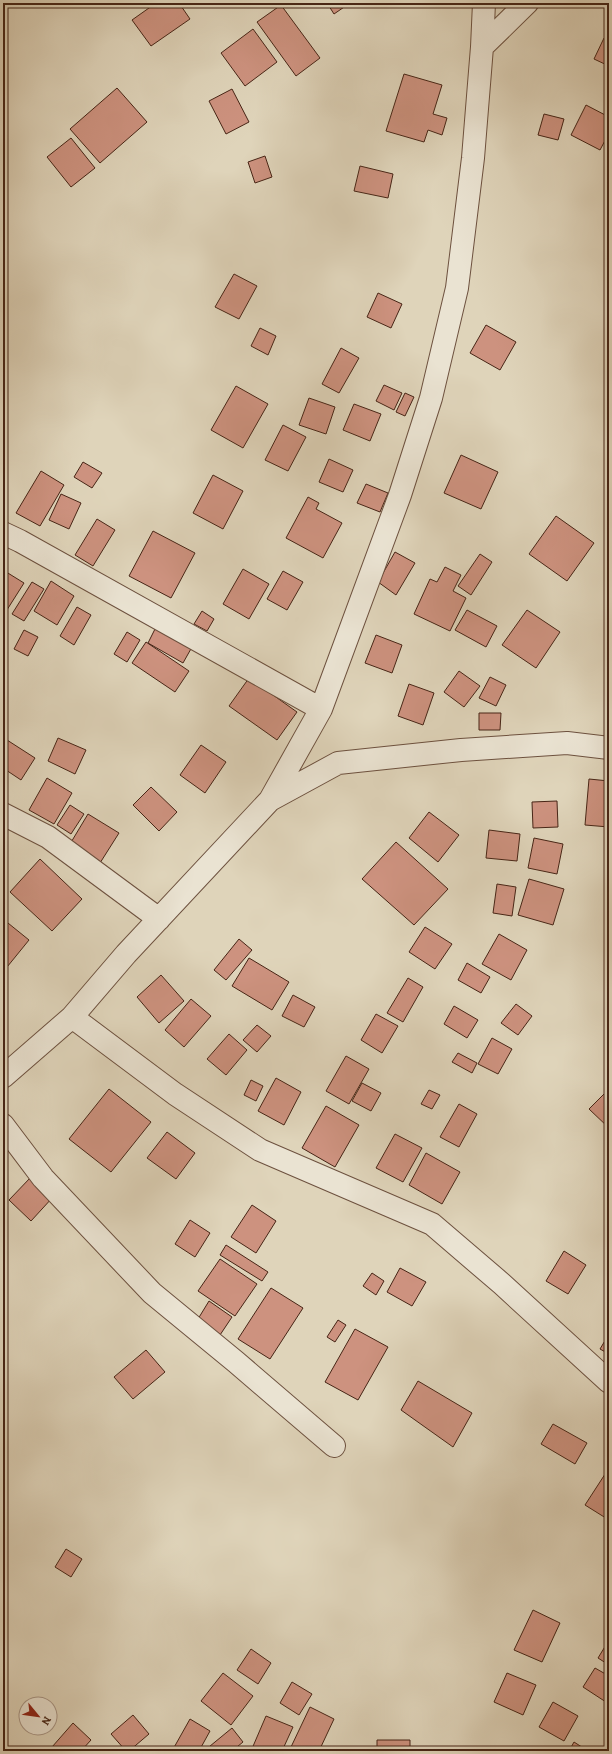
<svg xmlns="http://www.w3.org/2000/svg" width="612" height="1754" viewBox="0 0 612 1754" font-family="Alegreya,serif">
	<rect width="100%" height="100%" fill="#dfd4ba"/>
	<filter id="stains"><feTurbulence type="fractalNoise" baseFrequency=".005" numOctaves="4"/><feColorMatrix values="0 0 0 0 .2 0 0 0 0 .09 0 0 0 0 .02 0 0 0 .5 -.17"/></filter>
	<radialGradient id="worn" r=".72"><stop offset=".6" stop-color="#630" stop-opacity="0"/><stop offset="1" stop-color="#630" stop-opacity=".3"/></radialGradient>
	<path fill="#cd927f" stroke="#472516" d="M 156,3 L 179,3 L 190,19 L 151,46 L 132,20 Z
		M 327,3 L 350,3 L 334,14 Z
		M 281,5 L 320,58 L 296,76 L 257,22 Z
		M 253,29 L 277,62 L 245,86 L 221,53 Z
		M 604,38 L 609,40 L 609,66 L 594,59 Z
		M 404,74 L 442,85 L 433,114 L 447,118 L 442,135 L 428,130 L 424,142 L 386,131 Z
		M 117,88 L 147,122 L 100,163 L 70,129 Z
		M 232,89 L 249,122 L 226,134 L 209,101 Z
		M 586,105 L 609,117 L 609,133 L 600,150 L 571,135 Z
		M 544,114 L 564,119 L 558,140 L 538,135 Z
		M 71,138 L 95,168 L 71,187 L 47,157 Z
		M 265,156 L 272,177 L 255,183 L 248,162 Z
		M 360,166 L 393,174 L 388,198 L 354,191 Z
		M 234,274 L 257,286 L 239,319 L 215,307 Z
		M 378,293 L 402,304 L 391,328 L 367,317 Z
		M 486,325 L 516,342 L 500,370 L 470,353 Z
		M 260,328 L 276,336 L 268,355 L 251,346 Z
		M 341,348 L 359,358 L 339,393 L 322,384 Z
		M 384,385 L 402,393 L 394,410 L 376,401 Z
		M 236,386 L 268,404 L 243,448 L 211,430 Z
		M 405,393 L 414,397 L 405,416 L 396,412 Z
		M 309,398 L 335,407 L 326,434 L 299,425 Z
		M 354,404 L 381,414 L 370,441 L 343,430 Z
		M 283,425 L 306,437 L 288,471 L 265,460 Z
		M 461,455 L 498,472 L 481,509 L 444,493 Z
		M 329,459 L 353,470 L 343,492 L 319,482 Z
		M 83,462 L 102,473 L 92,488 L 74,477 Z
		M 41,471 L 64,485 L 40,526 L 16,513 Z
		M 213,475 L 243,491 L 223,529 L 193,513 Z
		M 366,484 L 388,493 L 380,512 L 357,503 Z
		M 61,494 L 81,503 L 69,529 L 49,520 Z
		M 308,497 L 319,503 L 316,509 L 342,523 L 323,558 L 286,538 Z
		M 556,516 L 594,543 L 567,581 L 529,554 Z
		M 97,519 L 115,530 L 93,566 L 75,555 Z
		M 153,531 L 195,553 L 171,598 L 129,576 Z
		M 395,552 L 415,563 L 396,595 L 378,582 Z
		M 480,554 L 492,562 L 471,595 L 458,586 Z
		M 445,567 L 461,575 L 453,591 L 466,598 L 450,631 L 414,614 L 430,579 L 437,582 Z
		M 243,569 L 269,584 L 249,619 L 223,604 Z
		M 3,570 L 24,583 L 5,613 L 3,611 Z
		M 283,571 L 303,582 L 287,610 L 267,599 Z
		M 51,581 L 74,596 L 57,625 L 34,611 Z
		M 32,582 L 44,589 L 24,621 L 12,614 Z
		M 77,607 L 91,615 L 74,645 L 60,636 Z
		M 467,610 L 497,626 L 486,647 L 455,630 Z
		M 527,610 L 560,632 L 536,668 L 502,645 Z
		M 202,611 L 214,619 L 207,631 L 194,624 Z
		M 156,627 L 192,647 L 183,663 L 148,643 Z
		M 24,630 L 38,637 L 28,656 L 14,649 Z
		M 127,632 L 140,640 L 127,662 L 114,654 Z
		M 376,635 L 402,645 L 392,673 L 365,663 Z
		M 146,642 L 189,671 L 175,692 L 132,663 Z
		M 459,671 L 480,686 L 464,707 L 444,692 Z
		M 490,677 L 506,685 L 496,706 L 479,698 Z
		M 249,678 L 297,712 L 277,740 L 229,706 Z
		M 409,684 L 434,693 L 423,725 L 398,716 Z
		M 479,713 L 501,713 L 500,730 L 479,730 Z
		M 58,738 L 86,750 L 75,774 L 48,761 Z
		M 7,740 L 35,758 L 21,780 L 3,768 L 3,746 Z
		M 201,745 L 226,762 L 205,793 L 180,775 Z
		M 47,778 L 72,793 L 54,824 L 29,810 Z
		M 589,779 L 609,781 L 609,827 L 585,825 Z
		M 151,787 L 177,812 L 159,831 L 133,805 Z
		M 557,801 L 558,827 L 533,828 L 532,802 Z
		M 70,805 L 84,814 L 71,834 L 57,825 Z
		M 429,812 L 459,835 L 438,862 L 409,838 Z
		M 88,814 L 119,833 L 100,863 L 70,844 Z
		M 489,830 L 520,834 L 517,861 L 486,858 Z
		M 534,838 L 563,844 L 557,874 L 528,868 Z
		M 396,842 L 448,889 L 414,925 L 362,879 Z
		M 40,859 L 82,899 L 52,931 L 10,892 Z
		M 529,879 L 564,889 L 553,925 L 518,915 Z
		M 497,884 L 516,887 L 512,916 L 493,913 Z
		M 3,919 L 29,940 L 3,972 Z
		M 425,927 L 452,944 L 435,969 L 409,952 Z
		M 499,934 L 527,950 L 511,980 L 482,964 Z
		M 239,939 L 252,950 L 226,980 L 214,970 Z
		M 249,958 L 289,982 L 272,1010 L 232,986 Z
		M 467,963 L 490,977 L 481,993 L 458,980 Z
		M 161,975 L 184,1001 L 159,1023 L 137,997 Z
		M 408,978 L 423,987 L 403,1022 L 387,1013 Z
		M 293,995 L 315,1007 L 304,1027 L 282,1016 Z
		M 191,999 L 211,1016 L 184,1047 L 165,1030 Z
		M 516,1004 L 532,1016 L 518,1035 L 501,1023 Z
		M 454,1006 L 478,1020 L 467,1038 L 444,1024 Z
		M 376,1014 L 398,1026 L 382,1053 L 361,1040 Z
		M 257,1025 L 271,1036 L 257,1052 L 243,1040 Z
		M 229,1034 L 247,1050 L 226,1075 L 207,1059 Z
		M 492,1038 L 512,1049 L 498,1074 L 478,1064 Z
		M 458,1053 L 477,1063 L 472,1073 L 452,1062 Z
		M 346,1056 L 369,1069 L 349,1104 L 326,1091 Z
		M 276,1078 L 301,1092 L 284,1125 L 258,1111 Z
		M 251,1080 L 263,1086 L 256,1101 L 244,1095 Z
		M 362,1083 L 381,1093 L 371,1111 L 352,1101 Z
		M 109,1089 L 151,1122 L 111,1172 L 69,1139 Z
		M 609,1089 L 609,1128 L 589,1109 Z
		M 429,1090 L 440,1095 L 432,1109 L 421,1104 Z
		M 459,1104 L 477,1114 L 459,1147 L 440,1137 Z
		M 326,1106 L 359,1125 L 335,1167 L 302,1148 Z
		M 167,1132 L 195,1153 L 176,1179 L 147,1158 Z
		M 395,1134 L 422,1148 L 403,1182 L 376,1168 Z
		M 426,1153 L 460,1172 L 442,1204 L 409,1185 Z
		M 31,1177 L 53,1197 L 31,1221 L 9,1200 Z
		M 252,1205 L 276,1221 L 256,1253 L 231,1237 Z
		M 190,1220 L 210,1233 L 195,1257 L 175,1244 Z
		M 226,1245 L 268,1272 L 262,1281 L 220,1255 Z
		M 564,1251 L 586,1265 L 568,1294 L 546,1281 Z
		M 220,1259 L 257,1284 L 235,1316 L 198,1291 Z
		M 400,1268 L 426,1282 L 412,1306 L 387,1292 Z
		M 372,1273 L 384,1281 L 376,1295 L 363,1286 Z
		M 271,1288 L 303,1308 L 270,1359 L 238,1339 Z
		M 209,1301 L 232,1317 L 220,1335 L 198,1319 Z
		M 338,1320 L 346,1325 L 335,1342 L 327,1337 Z
		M 355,1329 L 388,1347 L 358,1400 L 325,1382 Z
		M 609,1334 L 609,1354 L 600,1349 Z
		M 146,1350 L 165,1372 L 133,1399 L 114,1377 Z
		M 418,1381 L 472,1413 L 453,1447 L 401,1410 Z
		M 553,1424 L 587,1443 L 575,1464 L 541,1444 Z
		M 609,1468 L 609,1520 L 585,1505 Z
		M 66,1549 L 82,1559 L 71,1577 L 55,1567 Z
		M 533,1610 L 560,1623 L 542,1662 L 514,1650 Z
		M 609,1640 L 609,1665 L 598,1658 Z
		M 251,1649 L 271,1663 L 258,1684 L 237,1670 Z
		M 595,1668 L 609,1676 L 609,1704 L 583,1687 Z
		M 223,1673 L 253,1696 L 231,1725 L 201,1701 Z
		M 507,1673 L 536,1685 L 523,1715 L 494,1702 Z
		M 292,1682 L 312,1694 L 299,1715 L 280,1703 Z
		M 553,1702 L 578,1716 L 564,1741 L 539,1727 Z
		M 310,1707 L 334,1719 L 319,1751 L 300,1751 L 291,1747 Z
		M 133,1715 L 149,1734 L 129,1751 L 126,1751 L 111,1734 Z
		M 266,1716 L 293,1727 L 282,1751 L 251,1751 Z
		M 190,1719 L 210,1731 L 199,1751 L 172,1751 Z
		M 73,1723 L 91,1740 L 81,1751 L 57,1751 L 52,1747 Z
		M 232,1728 L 243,1742 L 232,1751 L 204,1751 Z
		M 377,1740 L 410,1740 L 410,1751 L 377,1751 Z
		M 574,1742 L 588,1751 L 569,1751 Z"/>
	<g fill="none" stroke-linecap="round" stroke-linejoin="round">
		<defs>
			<path id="minor" d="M 482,47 L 527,3
				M 3,533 L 20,541 L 321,709
				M 270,800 L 321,709 L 400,495 L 431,398 L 457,288 L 473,158 L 482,47 L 484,3
				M 3,814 L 48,837 L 159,919
				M 72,1017 L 175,1094 L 260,1150 L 432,1224 L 502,1284 L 609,1382
				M 3,1077 L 72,1017 L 126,954 L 270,800 L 338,763 L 461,750 L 567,743 L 609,748
				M 3,1125 L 43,1178 L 152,1293 L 236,1362 L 334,1446"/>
		</defs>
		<use href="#minor" stroke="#6d513f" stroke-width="24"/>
		<use href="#minor" stroke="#eae3d2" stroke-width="22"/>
	</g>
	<rect width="612" height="1754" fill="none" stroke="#dfd4ba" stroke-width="16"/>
	<rect x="4" y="4" width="604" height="1746" fill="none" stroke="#472516" stroke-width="2"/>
	<rect x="8" y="8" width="596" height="1738" fill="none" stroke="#472516"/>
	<g transform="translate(38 1716) rotate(119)"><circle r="19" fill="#eae3d2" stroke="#a99787"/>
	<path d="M0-3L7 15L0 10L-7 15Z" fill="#8f2418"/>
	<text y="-6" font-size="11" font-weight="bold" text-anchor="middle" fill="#472516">N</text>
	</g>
	<rect width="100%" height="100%" filter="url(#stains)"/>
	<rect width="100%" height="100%" fill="url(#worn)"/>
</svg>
